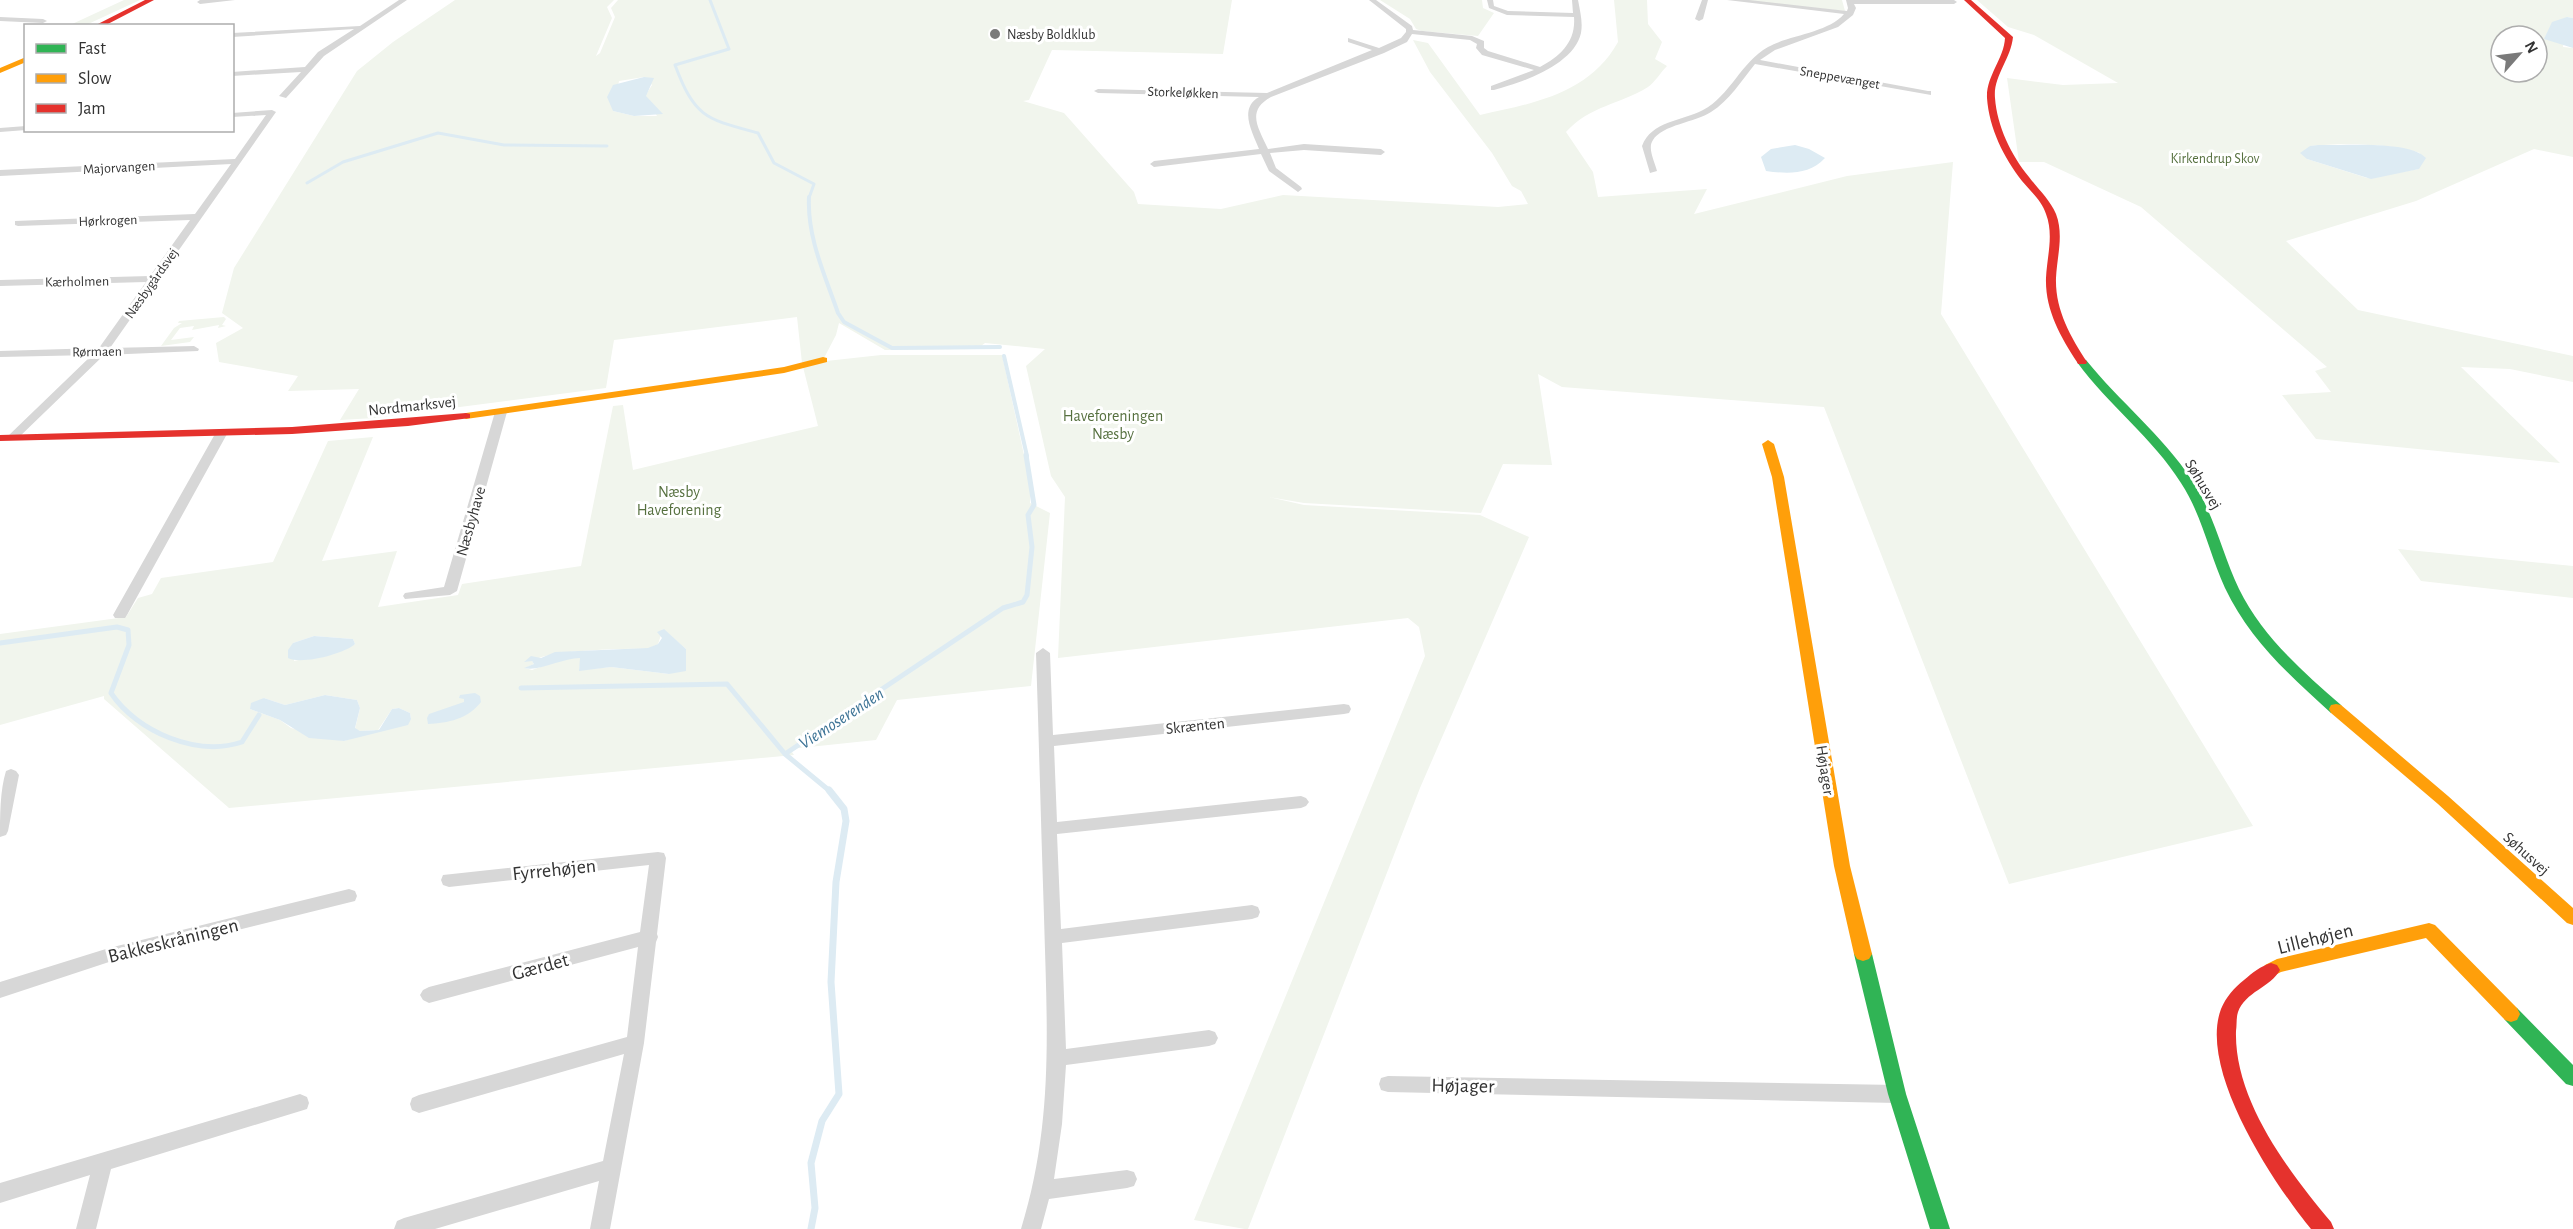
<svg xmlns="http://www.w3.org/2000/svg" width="2573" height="1229" viewBox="0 0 2573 1229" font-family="'Alegreya Sans',sans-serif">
	<rect width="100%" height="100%" fill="#fff"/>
	<path fill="#f1f5ed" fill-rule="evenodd" d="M 124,0 L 140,0 L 86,25 L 70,25 Z
		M 455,0 L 614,0 L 607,7 L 612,18 L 596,56 L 600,53 L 615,17 L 611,8 L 618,0 L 1232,0 L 1223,54 L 1052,50 L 1029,100 L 1023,101 L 1064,113 L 1134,192 L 1138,204 L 1221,209 L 1283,195 L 1498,207 L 1528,204 L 1521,191 L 1512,186 L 1492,153 L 1430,72 L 1413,40 L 1428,43 L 1480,115 C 1534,103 1589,94 1618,42 L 1614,0 L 1647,0 L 1648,24 L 1662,42 L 1655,59 L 1667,66 C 1661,72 1655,82 1648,87 C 1619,105 1591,105 1566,132 L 1593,172 L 1598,197 L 1707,189 L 1694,214 L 1847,176 L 1953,162 L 1941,314 L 2253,826 L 2009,884 L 1824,407 L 1562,387 L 1538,374 L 1552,465 L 1503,464 L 1481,513 L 1304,503 L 1269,497 L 1304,505 L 1480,515 L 1529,537 L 1420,788 L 1248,1229 L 1245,1229 L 1194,1220 L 1425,656 L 1419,627 L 1408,618 L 1058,658 L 1065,497 L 1051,476 L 1026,366 L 1045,349 L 985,343 L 977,349 L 885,350 L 839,323 L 836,335 L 824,358 L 808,363 L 881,355 L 1002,355 L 1030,482 L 1030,503 L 1050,513 L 1031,686 L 897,700 L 876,740 L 790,749 L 794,755 L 229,808 L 104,699 L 104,696 L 0,725 L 0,634 L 126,617 L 138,598 L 152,594 L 161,578 L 273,562 L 328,441 L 373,437 L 322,561 L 397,551 L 378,607 L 458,595 L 462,584 L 581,566 L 613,406 L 623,405 L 633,470 L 818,426 L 802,363 L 797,317 L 614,340 L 606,388 L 375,418 L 340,420 L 359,389 L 288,391 L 298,376 L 219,362 L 216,343 L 243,328 L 222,313 L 234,268 L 357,71 L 393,42 ZM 644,77 L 652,85 L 645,96 L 657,116 L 634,116 L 613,111 L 619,81 ZM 663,629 L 686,649 L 669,674 L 611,667 L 579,670 L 581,658 L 565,658 L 532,670 L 525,668 L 534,664 L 532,661 C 549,650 625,648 648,649 L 658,644 ZM 314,636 L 353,639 L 355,644 L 344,650 L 294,661 L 293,643 ZM 325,695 L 357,700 L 360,708 L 355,729 L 360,731 L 378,730 L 392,709 L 399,708 L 410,713 L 411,719 L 344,741 L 291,728 L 280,720 L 250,709 L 264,698 L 285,705 Z
		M 1380,0 L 1482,0 L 1483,8 L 1494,13 L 1478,36 L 1422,31 L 1416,29 L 1410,19 Z
		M 1736,0 L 1842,0 L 1845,11 Z
		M 1977,0 L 2573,0 L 2573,18 L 2567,17 L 2563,47 L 2573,48 L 2573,157 L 2534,149 L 2416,201 L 2286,241 L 2358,310 L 2573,356 L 2573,382 L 2510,369 L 2461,367 L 2560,463 L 2316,439 L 2282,395 L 2331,392 L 2315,371 L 2327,367 L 2141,207 L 2044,162 L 2019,162 L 2007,78 L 2063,85 L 2118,83 L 2034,35 L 2008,27 ZM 2501,36 L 2537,36 L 2537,72 L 2501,72 ZM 2310,146 C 2341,143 2391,143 2420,153 L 2419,169 L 2367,178 L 2307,159 Z
		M 224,317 L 226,319 L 222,325 L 226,326 L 218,328 L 219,325 L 192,330 L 194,326 L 180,328 L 171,340 L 194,337 L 190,342 L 161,346 L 174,328 L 182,323 L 178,323 L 179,321 Z
		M 2398,549 L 2573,566 L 2573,598 L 2421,581 Z"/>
	<path fill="#ddebf3" d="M 2567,17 L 2573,18 L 2573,48 L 2544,39 L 2552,22 Z
		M 644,77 L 654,78 L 646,96 L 663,114 L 634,116 L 613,111 L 607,97 L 613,85 Z
		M 1795,145 L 1809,149 L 1825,158 C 1809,175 1788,174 1766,171 L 1761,157 L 1771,149 Z
		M 2318,145 C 2343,146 2409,140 2426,158 L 2419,169 L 2371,179 L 2307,159 L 2300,153 L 2310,146 Z
		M 664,629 L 686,649 L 686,671 L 669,674 L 611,667 L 579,671 L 580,658 C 562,658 539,672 524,668 L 534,664 L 532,661 L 524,662 L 531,656 L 541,658 L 555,652 L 648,648 L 658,644 L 662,638 L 657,632 Z
		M 314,636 L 353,639 L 355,644 C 344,654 301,665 288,658 L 288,650 L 293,643 Z
		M 475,693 L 480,696 L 481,702 C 468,719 448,723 428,724 L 427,718 L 429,714 L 464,702 L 464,699 L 459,698 L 460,695 Z
		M 325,695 L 357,700 L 360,708 L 355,728 L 360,731 L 379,730 L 392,709 L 399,708 L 410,713 L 411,719 L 408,725 L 344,741 L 309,738 L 280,720 L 250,709 L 251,703 L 264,698 L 285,705 Z"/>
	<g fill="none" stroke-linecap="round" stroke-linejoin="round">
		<path stroke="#ddebf3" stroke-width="3" d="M 710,0 L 729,49 L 675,65 C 695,118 706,119 758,133 L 774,163 L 814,184 L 809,198
			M 307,183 L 343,162 L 438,133 L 504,145 L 607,146"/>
		<path stroke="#ddebf3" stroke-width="4" d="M 809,197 C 807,238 825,275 838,313 L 844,322 L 892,348 L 1000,347
			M 1004,356 L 1027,456"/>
		<path stroke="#ddebf3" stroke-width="5" d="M 0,643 L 117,627 L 128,630 L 129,645 L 111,693 C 137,732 197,757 242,742 L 259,715
			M 521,688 L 727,684 L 785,754
			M 831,792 L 785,754 L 1003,608 L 1023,602 L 1027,595 L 1032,547 L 1028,515 L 1034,505 L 1026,455"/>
		<path stroke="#ddebf3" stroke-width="7" d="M 811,1229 L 815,1208 L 811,1163 L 822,1121 L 839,1094 L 831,982 L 836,882 L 846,821 L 844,809 L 829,790"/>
		<path fill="#d7d7d7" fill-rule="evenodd" d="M 200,0 L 235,0 L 200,4 L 197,2 Z
			M 399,0 L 407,0 L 324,56 L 286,98 L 279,96 L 301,72 L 232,76 L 232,72 L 305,67 L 318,52 L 354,29 L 232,37 L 232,33 L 360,26 Z
			M 1369,0 L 1376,0 L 1412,26 L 1413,30 L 1472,36 L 1484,41 L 1484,48 L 1488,51 L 1540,67 C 1560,56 1576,42 1574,17 L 1507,15 L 1489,8 L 1487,0 L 1493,0 L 1494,6 L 1508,11 L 1573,13 L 1572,0 L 1578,0 C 1580,11 1583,22 1581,33 C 1574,65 1521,83 1494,90 L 1491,90 L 1491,86 L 1534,70 L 1482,55 L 1476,48 L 1477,44 L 1470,40 L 1412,34 L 1407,42 L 1384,53 L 1271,97 C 1246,111 1258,127 1268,149 L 1304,144 L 1381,149 L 1385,152 L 1381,155 L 1304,150 L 1270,153 L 1276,168 L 1301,187 L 1302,189 L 1298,192 L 1269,171 L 1261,154 L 1154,167 L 1150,164 L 1154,161 L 1259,149 C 1253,133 1238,109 1259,97 L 1098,93 L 1094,91 L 1098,89 L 1267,93 L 1372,50 L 1348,42 L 1348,38 L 1379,48 L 1401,38 L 1406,32 L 1406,29 Z
			M 1702,0 L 1708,0 L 1703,19 L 1699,21 L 1695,19 Z
			M 1727,0 L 1749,0 L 1847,11 L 1848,8 L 1846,0 L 1954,0 L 1957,2 L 1954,4 L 1854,4 L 1856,8 L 1853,15 L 1838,27 L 1775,50 L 1760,60 L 1928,91 L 1931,91 L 1931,95 L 1755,64 C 1742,80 1729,101 1711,112 C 1696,122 1662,125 1653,140 C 1647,148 1655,162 1657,171 L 1650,173 L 1642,146 C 1651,121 1682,121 1703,110 C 1730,96 1741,62 1768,47 C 1789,35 1828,33 1844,14 Z
			M 0,17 L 43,19 L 47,21 L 43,23 L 0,21 Z
			M 272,110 L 276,112 L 110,348 L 194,346 L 199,349 L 198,351 L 104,355 L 16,440 L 8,440 L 6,438 L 8,436 L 92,355 L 0,357 L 0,351 L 99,348 L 146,282 L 0,286 L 0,280 L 150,276 L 190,220 L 18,226 L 15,225 L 15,221 L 195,214 L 231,164 L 0,176 L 0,170 L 235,159 L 266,115 L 232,117 L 232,113 Z
			M 26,126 L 26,130 L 0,132 L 0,128 Z
			M 501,409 L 507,412 L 457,591 L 450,595 L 405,599 L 403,596 L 405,593 L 444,587 L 495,412 Z
			M 221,431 L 227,434 L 127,615 L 125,618 L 115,618 L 113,615 L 215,434 Z
			M 1043,648 L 1050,653 L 1053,735 L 1344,704 L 1349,705 L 1351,709 L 1349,713 L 1344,714 L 1054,746 L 1057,822 L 1301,796 L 1306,798 L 1309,802 L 1306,806 L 1301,808 L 1057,834 L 1061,929 L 1252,905 L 1258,907 L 1260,912 L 1258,917 L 1252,919 L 1062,943 L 1066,1049 L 1209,1030 L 1215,1032 L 1218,1038 L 1215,1044 L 1209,1046 L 1066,1065 L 1062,1124 L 1054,1179 L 1127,1170 L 1134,1172 L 1137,1179 L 1134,1186 L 1127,1188 L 1049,1199 L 1041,1229 L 1021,1229 C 1054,1122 1047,1027 1044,917 C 1041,829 1039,741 1036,653 Z
			M 11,769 L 16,771 L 19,775 L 8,831 L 6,835 L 0,837 C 0,816 0,790 6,771 Z
			M 658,852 L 664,853 L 666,858 L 657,934 L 658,937 L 656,942 L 644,1043 L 610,1229 L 590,1229 L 599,1181 L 435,1229 L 394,1229 L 397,1221 L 404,1218 L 603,1161 L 624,1054 L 419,1113 L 412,1110 L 410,1104 L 412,1098 L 419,1095 L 627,1037 L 638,947 L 429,1003 L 423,1000 L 420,995 L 423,990 L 429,987 L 640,932 L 649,865 L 449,887 L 443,885 L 441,880 L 443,875 Z
			M 349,889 L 355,891 L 357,896 L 355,901 L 109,962 L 0,998 L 0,982 L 109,948 Z
			M 1388,1076 L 1897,1085 L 1904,1088 L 1906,1094 L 1904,1100 L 1897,1103 L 1388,1092 L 1381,1090 L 1379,1084 L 1381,1078 Z
			M 300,1094 L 307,1097 L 309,1103 L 307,1109 L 111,1169 L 96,1229 L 76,1229 L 90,1175 L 0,1203 L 0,1183 Z"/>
		<path fill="#30b455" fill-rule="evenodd" d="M 2082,359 L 2086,360 C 2119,401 2162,435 2192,480 C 2214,514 2222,553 2239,589 C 2262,636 2302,671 2341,705 L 2343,709 L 2341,713 L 2331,713 C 2290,676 2249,639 2225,588 C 2209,553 2202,515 2181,483 C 2153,438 2108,405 2077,362 Z
			M 1863,947 L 1869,949 L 1872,954 L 1906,1094 L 1950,1229 L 1930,1229 L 1888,1094 L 1854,954 L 1857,949 Z
			M 2511,1006 L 2517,1008 L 2573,1065 L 2573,1086 L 2566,1084 L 2505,1020 L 2502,1014 L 2505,1008 Z"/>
		<path fill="#ff9f0a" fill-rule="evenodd" d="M 26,57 L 26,62 L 0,73 L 0,68 Z
			M 823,357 L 827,358 L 827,362 L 784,373 L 466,419 L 460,416 L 466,413 L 784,367 Z
			M 1768,440 L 1774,444 L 1784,477 L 1850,866 L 1872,954 L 1869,959 L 1863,961 L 1857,959 L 1854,954 L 1834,866 L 1772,477 L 1762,444 Z
			M 2336,704 L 2341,705 L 2448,796 L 2573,908 L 2573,925 L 2567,923 L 2438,804 L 2331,713 L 2329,709 L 2331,705 Z
			M 2429,923 L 2435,925 L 2517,1008 L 2520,1014 L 2517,1020 L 2511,1022 L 2505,1020 L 2426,938 L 2281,972 L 2271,977 L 2265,975 L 2262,970 L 2265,965 L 2277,959 Z"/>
		<path fill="#e5322d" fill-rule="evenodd" d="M 145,0 L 154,0 L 104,26 L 94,26 Z
			M 1964,0 L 1971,0 L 2013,37 C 2011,59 1993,76 1995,98 C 1997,126 2011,155 2029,177 C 2038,189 2050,200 2056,214 C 2064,235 2057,256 2056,278 C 2055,309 2070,336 2087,362 L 2086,364 L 2078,364 L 2077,362 C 2060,336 2045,309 2046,278 C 2047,256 2054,235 2046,214 C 2042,201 2031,192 2022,181 C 2004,158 1989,128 1987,98 C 1986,76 2004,59 2005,38 Z
			M 466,413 L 470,414 L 470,418 L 408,426 L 292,434 L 0,441 L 0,435 L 292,427 Z
			M 2271,963 L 2277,965 L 2280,970 C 2271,987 2245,992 2238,1012 C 2236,1018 2237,1025 2236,1031 C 2234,1100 2289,1172 2331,1222 L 2334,1229 L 2311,1229 C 2274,1184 2198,1070 2221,1009 C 2226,997 2234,988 2244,980 C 2252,973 2261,966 2271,963 Z"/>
	</g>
	<circle fill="#7a7a7a" stroke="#fff" stroke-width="2" cx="995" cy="34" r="6"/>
	<g text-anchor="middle" stroke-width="6" stroke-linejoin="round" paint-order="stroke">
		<g font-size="14" fill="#333" stroke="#fff" text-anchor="start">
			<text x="1007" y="39">Næsby Boldklub</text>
		</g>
		<g font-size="14" fill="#333" stroke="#fff">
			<text transform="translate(1840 77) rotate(10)" y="5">Sneppevænget</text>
			<text transform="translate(1183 92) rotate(2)" y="5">Storkeløkken</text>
			<text transform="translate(119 167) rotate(-3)" y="5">Majorvangen</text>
			<text transform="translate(108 220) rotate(-2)" y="5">Hørkrogen</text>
			<text transform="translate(77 281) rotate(-1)" y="5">Kærholmen</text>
			<text transform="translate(151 283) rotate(-55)" y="5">Næsbygårdsvej</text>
			<text transform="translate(97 351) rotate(-1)" y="5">Rørmaen</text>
		</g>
		<g font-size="14" fill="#56703f" stroke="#fff">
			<text x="2215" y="163">Kirkendrup Skov</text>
		</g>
		<g font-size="16" fill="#333" stroke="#fff">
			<text transform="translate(412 405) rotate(-6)" y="6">Nordmarksvej</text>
			<text transform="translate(2204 484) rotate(59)" y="6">Søhusvej</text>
			<text transform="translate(470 521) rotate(-74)" y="6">Næsbyhave</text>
			<text transform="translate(1195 725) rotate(-6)" y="6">Skrænten</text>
			<text transform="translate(1826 770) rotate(81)" y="6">Højager</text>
			<text transform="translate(2527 853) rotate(42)" y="6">Søhusvej</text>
		</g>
		<g font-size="16" fill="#56703f" stroke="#fff">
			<text x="1113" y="421">Haveforeningen<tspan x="1113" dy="18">Næsby</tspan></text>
			<text x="679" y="497">Næsby<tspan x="679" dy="18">Haveforening</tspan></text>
		</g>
		<g font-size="18" font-style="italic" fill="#3f7597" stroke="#fff">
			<text transform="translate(841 718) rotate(-33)" y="6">Viemoserenden</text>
		</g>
		<g font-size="20" fill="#333" stroke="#fff">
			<text transform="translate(554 869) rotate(-6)" y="7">Fyrrehøjen</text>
			<text transform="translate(2315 938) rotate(-14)" y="7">Lillehøjen</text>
			<text transform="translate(173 940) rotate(-14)" y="7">Bakkeskråningen</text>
			<text transform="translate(540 966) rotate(-15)" y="7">Gærdet</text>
			<text transform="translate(1463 1085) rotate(1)" y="7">Højager</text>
		</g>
	</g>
	<rect x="24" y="24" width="210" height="108" fill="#ffffff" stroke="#adadad" stroke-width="1.5"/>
	<rect x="36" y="44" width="30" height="9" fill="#30b455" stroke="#adadad" stroke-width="1.5"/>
	<text x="78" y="54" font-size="18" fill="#333333">Fast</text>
	<rect x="36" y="74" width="30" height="9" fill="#ff9f0a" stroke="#adadad" stroke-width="1.5"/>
	<text x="78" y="84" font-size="18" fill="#333333">Slow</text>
	<rect x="36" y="104" width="30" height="9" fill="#e5322d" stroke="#adadad" stroke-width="1.5"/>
	<text x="78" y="114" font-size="18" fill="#333333">Jam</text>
	<g transform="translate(2519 54) rotate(62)"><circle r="28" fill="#ffffff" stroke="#adadad" stroke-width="1.5"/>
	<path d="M0-4.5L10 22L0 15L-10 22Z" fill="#7a7a7a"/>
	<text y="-9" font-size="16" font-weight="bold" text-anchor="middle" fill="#333333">N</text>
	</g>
</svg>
